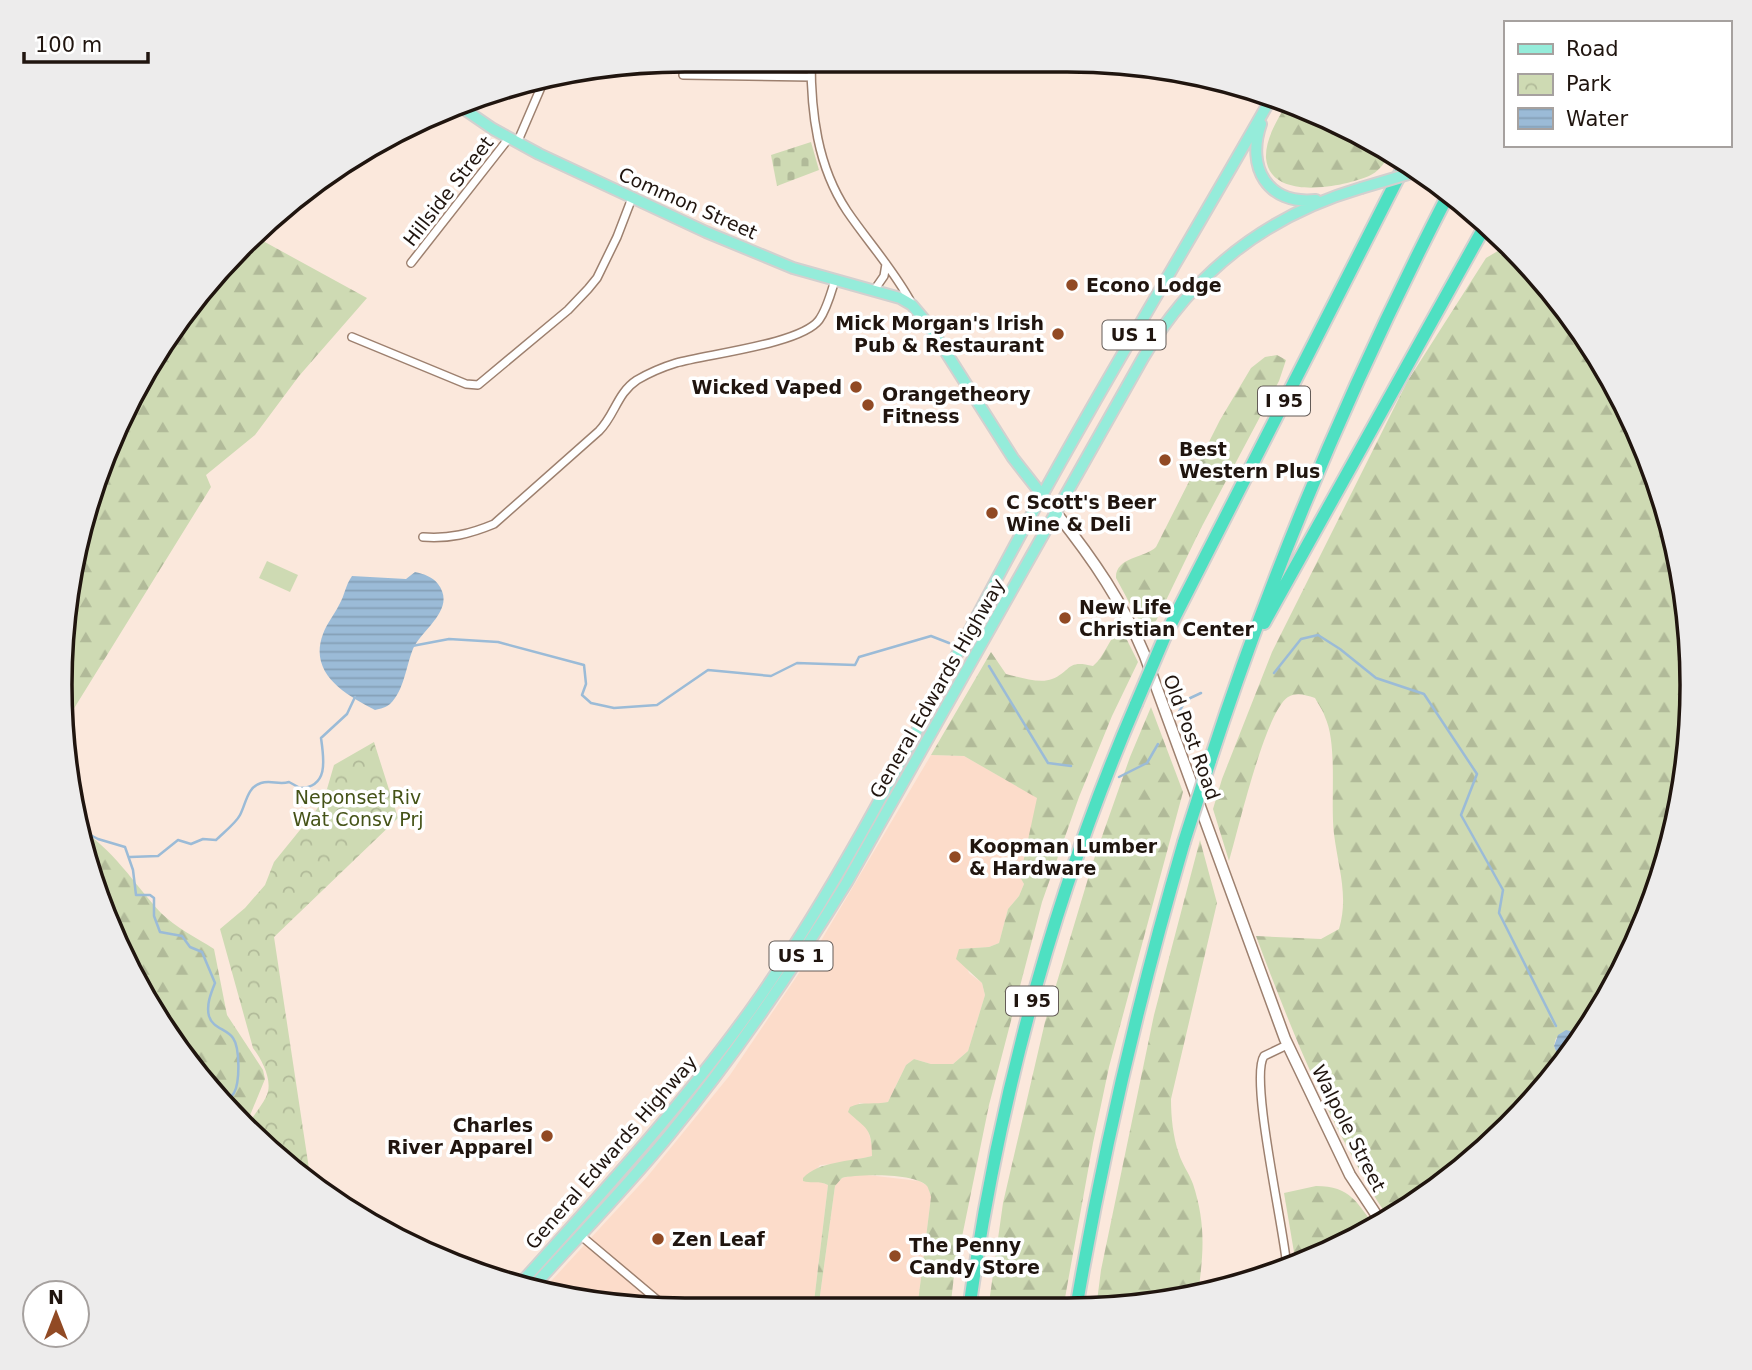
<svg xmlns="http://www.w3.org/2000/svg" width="1752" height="1370" viewBox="0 0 1752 1370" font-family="'DejaVu Sans',sans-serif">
	<defs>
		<pattern id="forest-firs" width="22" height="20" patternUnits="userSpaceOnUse" patternTransform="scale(1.75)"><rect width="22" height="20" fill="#cedab3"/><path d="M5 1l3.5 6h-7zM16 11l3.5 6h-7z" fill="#b1ba99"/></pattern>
		<pattern id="cemetery-stones" width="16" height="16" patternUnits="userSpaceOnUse" patternTransform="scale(1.75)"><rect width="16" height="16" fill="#cedab3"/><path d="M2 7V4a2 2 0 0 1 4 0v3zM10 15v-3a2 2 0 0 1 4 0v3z" fill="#b1ba99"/></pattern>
		<pattern id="park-crowns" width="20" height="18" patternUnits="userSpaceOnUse" patternTransform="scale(1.75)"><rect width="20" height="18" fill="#cedab3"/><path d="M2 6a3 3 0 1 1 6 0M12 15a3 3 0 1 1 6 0" fill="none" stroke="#b1ba99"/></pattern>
		<pattern id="water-rules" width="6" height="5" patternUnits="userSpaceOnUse" patternTransform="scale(1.75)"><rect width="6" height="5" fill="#9bbbd7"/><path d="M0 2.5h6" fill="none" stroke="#85a0b7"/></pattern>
	</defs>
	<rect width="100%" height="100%" fill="#fbe8dc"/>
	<path fill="#fcdcca" d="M 931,755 L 964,756 L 1038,798 L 1020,877 L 1024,884 L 1019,896 L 1008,909 L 999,943 L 989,947 L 959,949 L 969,973 L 982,983 L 985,995 L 968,1051 L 953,1064 L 931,1064 L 914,1059 L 906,1065 L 888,1102 L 874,1105 L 859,1103 L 857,1120 L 867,1127 L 872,1144 L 872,1156 L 836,1164 L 820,1165 L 807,1182 L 818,1181 L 828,1185 L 813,1310 L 685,1310 L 563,1299 L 541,1292 L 647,1177 L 730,1075 L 822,939 Z
		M 859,1174 L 919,1181 L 928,1186 L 931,1197 L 917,1310 L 818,1310 L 835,1186 L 842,1178 Z"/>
	<path fill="url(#forest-firs)" d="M 1287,103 L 1388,157 C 1383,165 1378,172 1369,176 C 1343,187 1270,202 1266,158 C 1265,139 1278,119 1287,103 Z
		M 252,235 L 367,298 L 299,376 L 255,435 L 206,475 L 211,487 L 65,723 L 60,685 L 81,523 L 143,373 L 242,243 Z
		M 1508,245 L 1538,273 L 1608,372 L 1659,484 L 1687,603 L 1691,726 L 1671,847 L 1628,961 L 1580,1038 L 1574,1032 L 1556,1038 L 1554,1046 L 1562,1067 L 1480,1155 L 1390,1219 C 1372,1196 1360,1170 1346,1145 C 1310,1077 1283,1008 1256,936 L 1321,939 L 1339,929 C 1349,896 1338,867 1334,834 C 1330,801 1338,745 1325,717 C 1323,710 1318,704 1315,698 C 1305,695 1297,692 1288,697 C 1265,712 1238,831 1229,861 L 1213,809 L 1222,779 L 1272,652 L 1407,382 L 1486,258 Z
		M 1277,355 L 1286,360 L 1279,381 L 1200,530 L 1157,619 L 1151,629 L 1143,628 L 1116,578 C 1115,557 1145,558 1156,547 L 1220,420 L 1251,368 L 1265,357 Z
		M 1121,628 L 1138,662 L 1112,716 L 1079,797 L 1042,902 L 989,1105 L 954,1276 L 950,1310 L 917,1310 L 931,1197 C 931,1196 928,1187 927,1186 C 916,1173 857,1174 842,1178 L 835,1186 L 818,1310 L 813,1310 L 828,1185 C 818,1180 813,1184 803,1181 L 803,1178 C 819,1161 849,1162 872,1156 C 872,1127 866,1129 848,1112 L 850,1107 C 862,1101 875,1105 888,1102 L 906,1065 L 914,1059 L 931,1064 L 953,1064 L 968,1051 L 985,995 L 982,983 L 956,959 L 959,949 L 989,947 L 999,943 L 1008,909 L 1019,896 L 1024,884 L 1020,877 L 1037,798 L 964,756 L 931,755 L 991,652 L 1006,674 C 1019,677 1040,684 1052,679 C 1072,671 1066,659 1093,666 C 1106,655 1108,639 1121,628 Z
		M 1151,707 L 1183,792 L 1109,1067 L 1093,1143 L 1063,1309 L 988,1310 L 1003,1203 L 1045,1022 L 1093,862 L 1130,757 Z
		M 78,828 C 113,848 134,884 161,913 C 175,927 197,938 214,949 L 227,1015 L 263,1070 L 265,1079 L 246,1125 L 215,1098 L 144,998 L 81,847 Z
		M 1200,840 L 1217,903 L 1171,1099 C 1171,1117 1173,1137 1179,1154 C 1182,1164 1189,1173 1193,1184 C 1205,1221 1204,1248 1199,1287 L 1198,1291 L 1108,1309 L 1096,1309 L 1101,1270 L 1154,1015 Z
		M 1316,1186 C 1351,1186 1357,1203 1376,1228 L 1296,1264 L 1284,1193 Z"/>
	<path fill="url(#cemetery-stones)" d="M 811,142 L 819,170 L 777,186 L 771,155 Z"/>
	<path fill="url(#park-crowns)" d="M 374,742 L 398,818 L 274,937 L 311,1182 L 247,1126 C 253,1116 261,1107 266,1097 C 274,1082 262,1060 253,1048 L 220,929 L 245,908 L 265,885 L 274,862 L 317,809 L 327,789 L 334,765 Z"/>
	<path fill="#cedab3" d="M 267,561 L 298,575 L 290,592 L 259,578 Z"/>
	<path fill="url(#water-rules)" d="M 415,572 C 424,574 433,577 438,584 C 457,609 422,629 413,649 C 406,666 404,691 390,704 C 387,707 380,709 375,710 C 346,695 308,674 323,634 C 327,623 334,615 339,605 C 345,595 345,586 352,576 L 406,579 Z
		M 1566,1030 L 1574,1032 L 1580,1038 L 1562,1067 L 1554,1046 L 1558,1035 Z"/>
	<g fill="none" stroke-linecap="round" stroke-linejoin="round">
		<path stroke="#9bbbd7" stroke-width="2.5" d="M 412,646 L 449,639 L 498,642 L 584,665 L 586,684 L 582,695 L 591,703 L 614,708 L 657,705 L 708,670 L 771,676 L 797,663 L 855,665 L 859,657 L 931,636 L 949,643
			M 989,666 L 1048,763 L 1071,766
			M 1274,673 L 1301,639 L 1318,635 L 1340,649 L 1376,678 L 1424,694 L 1477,774 L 1461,815 L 1503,890 L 1499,913 L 1556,1026
			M 1177,715 L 1186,700 L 1201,693
			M 1119,777 L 1147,763 L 1158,744
			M 79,829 L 98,839 L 125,847 L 133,870 L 136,895 L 150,895 L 154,898 L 154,916 L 160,932 L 182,936 L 190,947 L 202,952 L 215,983 C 211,993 206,1005 209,1016 C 212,1028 227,1029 233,1038 C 240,1048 240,1082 234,1093 C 231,1098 226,1101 221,1103
			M 130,857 L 158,856 L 178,840 L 191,844 L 203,839 L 216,840 C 223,833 236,823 240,815 C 246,804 247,787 261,783 C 271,780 279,785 289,782 L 300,788 C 329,787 324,759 321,738 L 347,714 L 355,697"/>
		<defs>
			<path id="street" d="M 811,60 C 811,112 817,166 847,211 C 868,242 894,270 912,304
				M 683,75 L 811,77
				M 517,143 L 545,78
				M 411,263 L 509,138
				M 875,289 L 884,276 L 886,264
				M 352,337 L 466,384 L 478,385 L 568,310 L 588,289 L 597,278 L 617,237 L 632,198
				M 423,537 C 449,539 470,534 494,524 L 599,431 C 615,415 617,393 637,380 C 649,373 663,367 676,363 C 708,354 801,344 819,320 C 827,309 831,293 835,280
				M 1287,1045 L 1264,1056 C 1249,1078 1285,1233 1287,1268
				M 580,1235 L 668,1309"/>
			<path id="secondary" d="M 1057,514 C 1093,559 1123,603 1145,656 L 1285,1039 L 1350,1175 L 1383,1225"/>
			<path id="primary" d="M 461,107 L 493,129 L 539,154 L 706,232 L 793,268 L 900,298 L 912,305 L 928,324 L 1013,458 L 1057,514
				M 1261,124 C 1246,167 1267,205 1316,200
				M 519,1285 C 600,1195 681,1107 752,1008 C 852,867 926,710 1008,558 C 1092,401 1185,250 1273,95
				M 531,1289 C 577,1238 626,1188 670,1134 C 735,1055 793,970 847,882 L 1143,358 C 1194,272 1265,216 1361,188"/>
			<path id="highway" d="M 1264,623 L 1486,224
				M 1165,636 L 1404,166
				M 1210,761 C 1274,564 1355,375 1450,191
				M 1076,1309 C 1103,1151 1139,996 1184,842
				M 969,1310 C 998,1101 1053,897 1136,704"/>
		</defs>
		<use href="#street" stroke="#9d806f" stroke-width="10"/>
		<use href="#secondary" stroke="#9d806f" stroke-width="13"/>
		<use href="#primary" stroke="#d2d0cf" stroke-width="14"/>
		<use href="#highway" stroke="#d2d0cf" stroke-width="16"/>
		<use href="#street" stroke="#fff" stroke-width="7"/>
		<use href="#secondary" stroke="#fff" stroke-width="10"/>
		<use href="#primary" stroke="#95ecda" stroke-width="10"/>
		<use href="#highway" stroke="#4ee0c2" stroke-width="12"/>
		<defs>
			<path id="primary-bridge" d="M 1361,188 L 1415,172"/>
			<path id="highway-bridge" d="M 1136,704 L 1165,636
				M 1184,842 L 1210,761"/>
		</defs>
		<use href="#primary-bridge" stroke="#d2d0cf" stroke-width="14" stroke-linecap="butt"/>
		<use href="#highway-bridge" stroke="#d2d0cf" stroke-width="16" stroke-linecap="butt"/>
		<use href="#primary-bridge" stroke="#95ecda" stroke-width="10"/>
		<use href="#highway-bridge" stroke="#4ee0c2" stroke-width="12"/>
	</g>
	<g fill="#914a24" stroke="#fff" stroke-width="2.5">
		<circle cx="1072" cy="285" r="7"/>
		<circle cx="1058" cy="334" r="7"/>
		<circle cx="856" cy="387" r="7"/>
		<circle cx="868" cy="405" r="7"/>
		<circle cx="1165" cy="460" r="7"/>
		<circle cx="992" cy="513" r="7"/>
		<circle cx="1065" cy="618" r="7"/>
		<circle cx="955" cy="857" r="7"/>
		<circle cx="547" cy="1136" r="7"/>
		<circle cx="658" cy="1239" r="7"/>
		<circle cx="895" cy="1256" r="7"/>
	</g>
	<g text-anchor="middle" stroke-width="7" stroke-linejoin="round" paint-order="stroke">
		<g fill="#fff" stroke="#635b57" stroke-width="2">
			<rect x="1102.5" y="320.5" width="63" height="29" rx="5"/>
			<rect x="1258" y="386.5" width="52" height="29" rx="5"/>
			<rect x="769.5" y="941.5" width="63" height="29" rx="5"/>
			<rect x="1006" y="986.5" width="52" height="29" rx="5"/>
		</g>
		<g font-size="18" font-weight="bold" fill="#20150f">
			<text x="1134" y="341">US 1</text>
			<text x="1284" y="407">I 95</text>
			<text x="801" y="962">US 1</text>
			<text x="1032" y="1007">I 95</text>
		</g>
		<g font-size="19" fill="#20150f" stroke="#fff">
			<text transform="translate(448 191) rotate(-52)" y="7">Hillside Street</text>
			<text transform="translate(688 203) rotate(24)" y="7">Common Street</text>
			<text transform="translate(937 688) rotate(-60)" y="7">General Edwards Highway</text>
			<text transform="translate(1192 737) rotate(70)" y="7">Old Post Road</text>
			<text transform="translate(1349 1128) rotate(63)" y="7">Walpole Street</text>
			<text transform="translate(611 1152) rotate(-49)" y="7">General Edwards Highway</text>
		</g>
		<g font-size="19" font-weight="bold" fill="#20150f" stroke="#fff" text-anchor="start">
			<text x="1086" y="292">Econo Lodge</text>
			<text x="1044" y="330" text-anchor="end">Mick Morgan's Irish<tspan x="1044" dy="22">Pub &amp; Restaurant</tspan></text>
			<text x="842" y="394" text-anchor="end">Wicked Vaped</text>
			<text x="882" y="401">Orangetheory<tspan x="882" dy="22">Fitness</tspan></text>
			<text x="1179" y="456">Best<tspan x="1179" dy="22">Western Plus</tspan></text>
			<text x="1006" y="509">C Scott's Beer<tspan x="1006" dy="22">Wine &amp; Deli</tspan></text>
			<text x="1079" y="614">New Life<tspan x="1079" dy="22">Christian Center</tspan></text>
			<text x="969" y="853">Koopman Lumber<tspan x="969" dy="22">&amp; Hardware</tspan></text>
			<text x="533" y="1132" text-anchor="end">Charles<tspan x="533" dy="22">River Apparel</tspan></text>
			<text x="672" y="1246">Zen Leaf</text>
			<text x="909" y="1252">The Penny<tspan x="909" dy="22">Candy Store</tspan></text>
		</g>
		<g font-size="19" fill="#455318" stroke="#fff">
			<text x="358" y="804">Neponset Riv<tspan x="358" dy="22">Wat Consv Prj</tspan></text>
		</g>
	</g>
	<path d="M0 0H1752V1370H0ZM685 72H1067A613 613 0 0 1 1680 685V685A613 613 0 0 1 1067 1298H685A613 613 0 0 1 72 685V685A613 613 0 0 1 685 72Z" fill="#edecec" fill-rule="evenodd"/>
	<path fill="none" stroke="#20150f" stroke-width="3.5" d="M685 72H1067A613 613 0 0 1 1680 685V685A613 613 0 0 1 1067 1298H685A613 613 0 0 1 72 685V685A613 613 0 0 1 685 72Z"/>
	<rect x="1504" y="21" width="228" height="126" fill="#ffffff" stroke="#a6a19f" stroke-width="2"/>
	<rect x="1518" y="44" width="35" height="10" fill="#95ecda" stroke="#a6a19f" stroke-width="2"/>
	<text x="1566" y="56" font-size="21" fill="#20150f">Road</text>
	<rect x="1518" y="74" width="35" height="21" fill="url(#park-crowns)" stroke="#a6a19f" stroke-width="2"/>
	<text x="1566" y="91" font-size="21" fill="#20150f">Park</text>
	<rect x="1518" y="108" width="35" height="21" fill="url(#water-rules)" stroke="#a6a19f" stroke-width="2"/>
	<text x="1566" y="126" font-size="21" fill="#20150f">Water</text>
	<g transform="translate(56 1314)"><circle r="33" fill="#ffffff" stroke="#a6a19f" stroke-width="2"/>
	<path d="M0-5L12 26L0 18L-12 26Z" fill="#914a24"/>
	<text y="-10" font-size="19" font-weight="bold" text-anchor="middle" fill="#20150f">N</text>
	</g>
	<path d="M24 52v10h124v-10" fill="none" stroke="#20150f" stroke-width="3.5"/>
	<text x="35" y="52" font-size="21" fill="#20150f" stroke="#ffffff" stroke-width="5" paint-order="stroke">100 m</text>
</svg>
